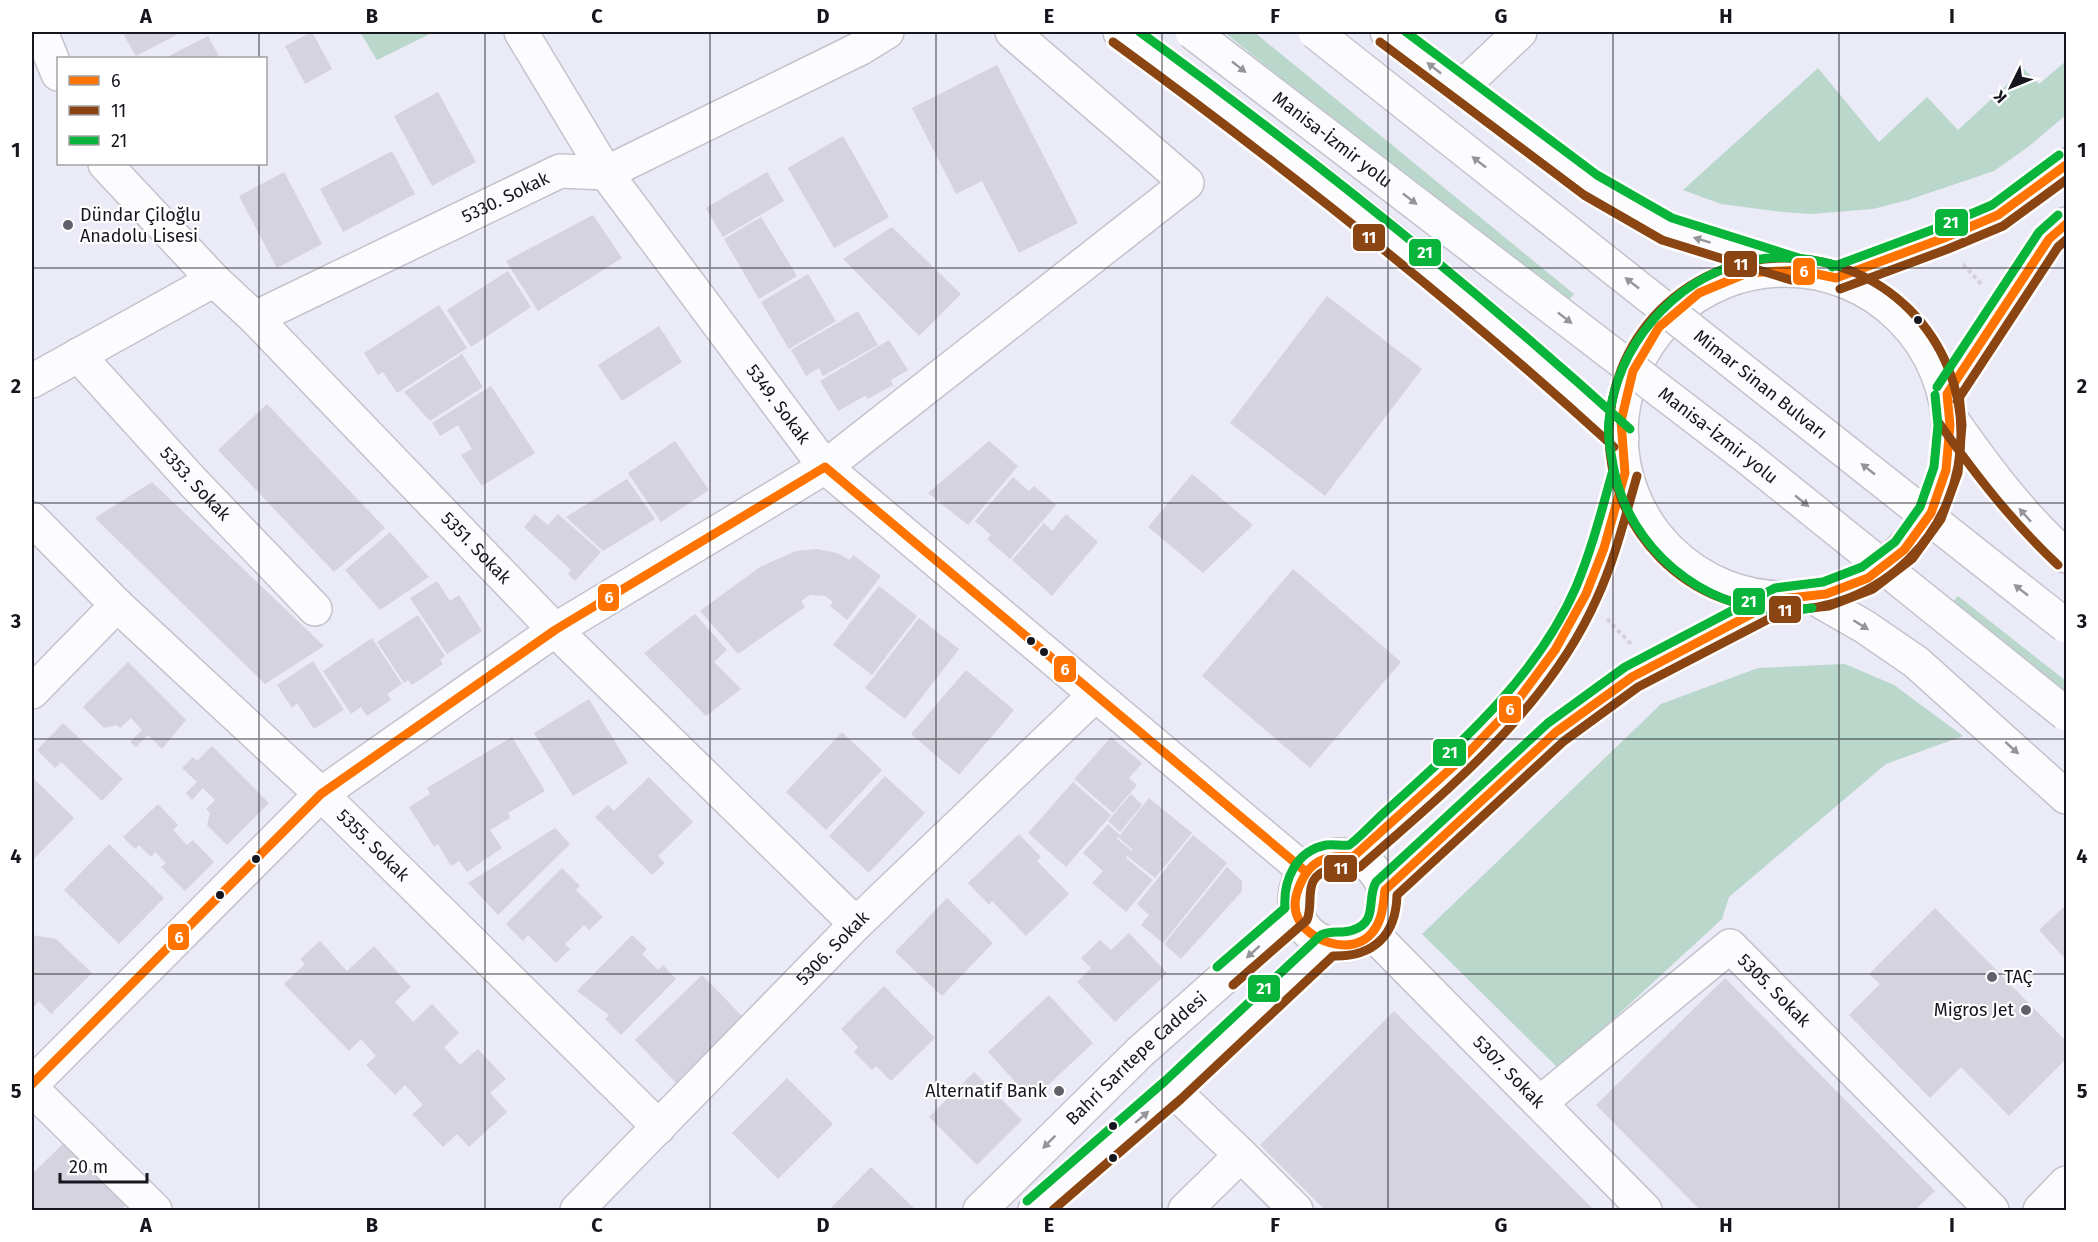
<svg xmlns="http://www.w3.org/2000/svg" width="2098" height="1242" viewBox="0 0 2098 1242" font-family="'Fira Sans',sans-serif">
	<rect width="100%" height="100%" fill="#ebeaf7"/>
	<path fill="#bad7cc" d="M 360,32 L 434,32 L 377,60 Z
		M 1224,32 L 1254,32 L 1574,294 L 1564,306 Z
		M 2066,61 L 2066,115 L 2028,147 L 1994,171 L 1908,200 L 1873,209 L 1811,214 L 1782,212 L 1721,204 L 1683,190 L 1818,68 L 1879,142 L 1927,97 L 1958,130 L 2024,69 L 2039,84 Z
		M 1958,596 L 2066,681 L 2066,706 L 1945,609 Z
		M 1845,664 L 1894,685 L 1963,736 L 1886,764 L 1729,897 L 1722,919 L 1559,1069 L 1422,934 L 1661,704 L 1758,668 Z"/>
	<path fill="#d4d3de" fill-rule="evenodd" d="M 122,32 L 182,32 L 136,56 Z
		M 312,32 L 332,69 L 305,84 L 285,46 Z
		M 208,36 L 220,58 L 165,58 Z
		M 997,65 L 1078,223 L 1019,253 L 982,181 L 956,194 L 912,108 Z
		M 438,92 L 476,162 L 432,186 L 394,116 Z
		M 843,136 L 889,217 L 834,248 L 788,168 Z
		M 392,151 L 415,194 L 343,232 L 320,189 Z
		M 284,172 L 322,244 L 277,268 L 239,196 Z
		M 767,172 L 784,201 L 723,237 L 706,208 Z
		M 593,215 L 622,258 L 538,311 L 506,261 Z
		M 761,217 L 797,276 L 759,299 L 724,239 Z
		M 892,227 L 961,294 L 919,336 L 843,259 Z
		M 508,271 L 531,307 L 471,347 L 447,310 Z
		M 808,274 L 836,321 L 789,349 L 761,302 Z
		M 1327,296 L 1422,369 L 1325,496 L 1230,423 Z
		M 439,305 L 467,348 L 397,393 L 383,372 L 378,375 L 364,353 Z
		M 858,311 L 878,345 L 823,376 L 819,368 L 806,376 L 791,350 Z
		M 659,326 L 682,362 L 622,401 L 598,365 Z
		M 889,340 L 908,370 L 891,380 L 893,385 L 868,399 L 865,396 L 838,411 L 820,381 Z
		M 462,354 L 483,387 L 430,421 L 404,392 Z
		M 491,386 L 535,453 L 482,486 L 461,455 L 472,449 L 458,425 L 440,436 L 432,423 Z
		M 267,404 L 385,528 L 334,572 L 218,450 Z
		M 675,441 L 709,490 L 661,522 L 628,473 Z
		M 989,441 L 1018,466 L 968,525 L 928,493 Z
		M 1192,474 L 1253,525 L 1203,573 L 1148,527 Z
		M 1013,477 L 1029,491 L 1034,486 L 1056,505 L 1010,559 L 987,539 L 991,535 L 975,521 Z
		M 627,479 L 655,519 L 603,551 L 566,517 Z
		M 152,482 L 324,646 L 265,684 L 95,518 Z
		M 535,514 L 548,525 L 558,514 L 601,552 L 575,581 L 568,574 L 571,570 L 524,527 Z
		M 1066,514 L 1098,542 L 1052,596 L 1012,560 L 1044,523 L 1052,531 Z
		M 390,532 L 429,577 L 380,610 L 345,570 Z
		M 817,549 L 837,553 L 850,560 L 853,555 L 881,576 L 847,620 L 830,606 L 833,602 L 825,596 L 810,595 L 801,601 L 805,607 L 738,654 L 700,611 L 760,567 L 796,551 Z
		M 1293,569 L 1401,662 L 1310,768 L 1202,676 Z
		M 437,581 L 450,601 L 459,595 L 482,631 L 447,654 L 410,598 Z
		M 879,586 L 917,616 L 872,675 L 833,645 Z
		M 695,614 L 727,650 L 714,662 L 741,689 L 706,716 L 644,653 Z
		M 418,615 L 445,656 L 440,660 L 443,664 L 412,685 L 408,680 L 404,683 L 377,642 Z
		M 919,618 L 959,649 L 905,719 L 865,688 Z
		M 372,638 L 402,684 L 387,694 L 391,700 L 367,716 L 361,707 L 351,714 L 323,671 Z
		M 313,661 L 344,710 L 314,729 L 297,703 L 292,708 L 277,685 Z
		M 128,662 L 186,720 L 162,749 L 148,735 L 136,747 L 130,742 L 142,730 L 131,718 L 120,728 L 117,725 L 104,728 L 83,707 Z
		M 966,670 L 1014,710 L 959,775 L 911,734 Z
		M 589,699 L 628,763 L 573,796 L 534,733 Z
		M 63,723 L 123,779 L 102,801 L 61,762 L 55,768 L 37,750 Z
		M 842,732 L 882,770 L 826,830 L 786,792 Z
		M 512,737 L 545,791 L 508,813 L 510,818 L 490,830 L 502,848 L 467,872 L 459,861 L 451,866 L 438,844 L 434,847 L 409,807 L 430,794 L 427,788 Z
		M 1111,737 L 1142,763 L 1129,778 L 1137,785 L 1113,813 L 1074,779 Z
		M 212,746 L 269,803 L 227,845 L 207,825 L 210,813 L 206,809 L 215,800 L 203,788 L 192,800 L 186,793 L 197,782 L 182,768 L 193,757 L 197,761 Z
		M 885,776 L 925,813 L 869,873 L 829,836 Z
		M 32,777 L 74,818 L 32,861 Z
		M 649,777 L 693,822 L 658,856 L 665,863 L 652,875 L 595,817 L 608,805 L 614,811 Z
		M 1073,782 L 1111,815 L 1066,867 L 1028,833 Z
		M 1131,794 L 1142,805 L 1120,832 L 1108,821 Z
		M 1149,798 L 1192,833 L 1155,878 L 1127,856 L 1126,858 L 1153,880 L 1126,912 L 1092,883 L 1103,871 L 1083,853 L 1108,824 L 1120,835 ZM 1118,837 L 1133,850 L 1132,851 L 1116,838 Z
		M 158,804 L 178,825 L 173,830 L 187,845 L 193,840 L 214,862 L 185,891 L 161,867 L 166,863 L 155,852 L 151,857 L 139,845 L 135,849 L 123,837 Z
		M 555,828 L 570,844 L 498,915 L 468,883 Z
		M 1019,834 L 1041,857 L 1037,861 L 1069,894 L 1026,936 L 992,901 L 989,905 L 968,883 Z
		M 1193,835 L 1227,863 L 1163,943 L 1141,925 L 1149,915 L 1137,904 Z
		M 109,844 L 164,898 L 119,944 L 64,890 Z
		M 1227,867 L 1242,881 L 1242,891 L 1181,959 L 1164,944 Z
		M 562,868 L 580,886 L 576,890 L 603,917 L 589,930 L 584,925 L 565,944 L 570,949 L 556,963 L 528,935 L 523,941 L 506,924 Z
		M 947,898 L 993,943 L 942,996 L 895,952 Z
		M 2066,905 L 2066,960 L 2039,930 Z
		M 1935,908 L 2066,1041 L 2066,1059 L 2009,1116 L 1961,1067 L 1930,1098 L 1849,1015 L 1880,984 L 1869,974 Z
		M 1129,933 L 1167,973 L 1115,1022 L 1077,982 L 1091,968 L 1081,958 L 1100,940 L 1111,950 Z
		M 32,935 L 56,939 L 92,973 L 51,1014 L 39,1001 L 32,1009 Z
		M 632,935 L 647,949 L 642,954 L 658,970 L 663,965 L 676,979 L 621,1035 L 605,1019 L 609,1015 L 577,991 Z
		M 320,941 L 347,971 L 374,946 L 411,987 L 395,1002 L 413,1022 L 432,1004 L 459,1033 L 444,1047 L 460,1065 L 478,1049 L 506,1079 L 490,1093 L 507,1112 L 469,1147 L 457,1134 L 443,1147 L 412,1114 L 423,1105 L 405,1085 L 395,1095 L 366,1065 L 376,1056 L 361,1039 L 349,1051 L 284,984 L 305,964 L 300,959 Z
		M 702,975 L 745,1019 L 677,1084 L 635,1040 Z
		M 1725,978 L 1935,1191 L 1915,1210 L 1700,1210 L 1596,1105 Z
		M 884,986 L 935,1038 L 891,1081 L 876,1066 L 872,1070 L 854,1052 L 858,1047 L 841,1029 Z
		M 1049,995 L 1093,1043 L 1032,1100 L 988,1052 Z
		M 1394,1011 L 1594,1210 L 1325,1210 L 1260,1145 Z
		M 974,1072 L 1022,1120 L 977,1165 L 929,1117 Z
		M 787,1078 L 833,1124 L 778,1179 L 732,1133 Z
		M 70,1137 L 130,1201 L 121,1210 L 32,1210 L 32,1174 Z
		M 871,1167 L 916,1210 L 829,1210 Z"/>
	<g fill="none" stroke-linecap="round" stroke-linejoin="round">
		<defs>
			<g id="minor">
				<path d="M 41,32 L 58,74"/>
				<path id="s1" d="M 521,32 L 606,173 L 825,467 L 1305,871"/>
				<path d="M 1461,88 L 1520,32"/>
				<path id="s2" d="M 105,164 L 214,280 L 255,318 L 555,630 L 856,924"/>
				<path d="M 1836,278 L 1944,238 L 1998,215 L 2066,165"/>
				<path id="s3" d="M 255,318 L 560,171 L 606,173 L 861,48 L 887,32"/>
				<path id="s4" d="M 78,355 L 193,482 L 315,609"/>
				<path d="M 32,381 L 214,280"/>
				<path d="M 1947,394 L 2049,239 L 2066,224"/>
				<path id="s5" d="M 32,519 L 117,605 L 321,794 L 659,1127"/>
				<path d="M 32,692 L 117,605"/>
				<path id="s6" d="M 1372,933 L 1645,1210"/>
				<path d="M 32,1084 L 321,794 L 555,630 L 825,467 L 1187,183 L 1012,32"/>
				<path d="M 32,1089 L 155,1210"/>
				<path d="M 1173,1090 L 1241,1155 L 1296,1210"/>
				<path id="s7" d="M 1540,1103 L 1730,946 L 1992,1210"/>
				<path id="s8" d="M 577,1210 L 856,924 L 1095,695"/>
				<path d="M 1185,1210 L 1241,1155"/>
				<path d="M 2040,1210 L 2066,1183"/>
			</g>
			<g id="major">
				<path d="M 1120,32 C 1295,158 1464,291 1622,438"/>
				<path d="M 1387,32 L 1590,185 L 1667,229 L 1782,265"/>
				<circle cx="1785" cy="434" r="164"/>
				<path d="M 1949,416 C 1984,466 2021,516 2066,556"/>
				<path d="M 1811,596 L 1865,627 L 1916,662 L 2066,797"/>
				<circle cx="1340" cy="900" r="45"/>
				<path d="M 1353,857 L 1468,753 L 1515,704 L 1555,650 L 1586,594 L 1604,548 L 1625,473"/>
				<path d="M 1385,890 L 1556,732 L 1632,677 L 1780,599"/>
				<path id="s9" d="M 980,1210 L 1140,1052 L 1297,913"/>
				<path d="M 1035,1210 L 1173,1090 L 1328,944"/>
			</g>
		</defs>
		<use href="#minor" stroke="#c3c3cd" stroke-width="36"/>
		<use href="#major" stroke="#c3c3cd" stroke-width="36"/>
		<path stroke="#d4d4d8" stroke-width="4" stroke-dasharray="4.5 3" stroke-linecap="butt" d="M 1963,264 L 1982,285
			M 1607,619 L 1631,644"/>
		<use href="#minor" stroke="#fcfcfe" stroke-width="33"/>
		<use href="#major" stroke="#fcfcfe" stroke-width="33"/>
		<defs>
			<g id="highway-bridge">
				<path id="s10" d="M 1192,32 L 1748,458 L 2066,714"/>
				<path id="s11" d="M 1315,32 L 2066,626"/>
			</g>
		</defs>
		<use href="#highway-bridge" stroke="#c3c3cd" stroke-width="36" stroke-linecap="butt"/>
		<use href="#highway-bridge" stroke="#fcfcfe" stroke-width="33"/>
		<defs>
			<path id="bus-1" d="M 2066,165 L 1998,215 L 1944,238 L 1836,278 L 1798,270 L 1747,273 L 1699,293 L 1659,327 L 1633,371 L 1621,421 L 1625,473 L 1604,548 L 1586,594 L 1555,650 L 1515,704 L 1468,753 L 1353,857 C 1325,854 1309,861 1299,887 C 1295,897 1293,908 1298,918 C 1308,941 1349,955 1369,936 C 1382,924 1383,907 1385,890 L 1556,732 L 1632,677 L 1780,599 L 1826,594 L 1868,578 L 1904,550 L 1931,513 L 1946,470 L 1950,425 L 1947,394 L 2049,239 L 2066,224
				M 825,467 L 1305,871
				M 32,1084 L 321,794 L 555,630 L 825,467"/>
			<path id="bus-2" d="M 1113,42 C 1287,169 1455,302 1614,447
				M 1380,42 L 1584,195 L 1662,240 L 1791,280
				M1609 434a176 176 0 1 1 352 0a176 176 0 1 1-352 0Z
				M 1840,289 L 1948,249 L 2003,226 L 2066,180
				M 1957,401 L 2058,247 L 2066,240
				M 1939,423 C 1975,474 2012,522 2058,565
				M 1233,985 L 1307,920 C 1315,902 1300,876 1332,869 C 1341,867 1351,871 1360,867 C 1449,788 1548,709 1597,598 C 1615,559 1625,517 1637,476
				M 1053,1210 L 1181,1099 L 1333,956 C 1373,957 1396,936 1397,895 L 1564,741 L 1638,687 L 1784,611 L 1829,606 L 1873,589 L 1912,559 L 1941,519 L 1958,473 L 1962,425 L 1959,393"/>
			<path id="bus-3" d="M 1140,32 C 1310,156 1474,287 1630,429
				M 1406,32 L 1597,175 L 1672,218 L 1799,258
				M 1832,267 L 1940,227 L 1992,205 L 2059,155
				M 1937,387 L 2039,232 L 2058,215
				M 1812,608 C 1802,609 1791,612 1781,611 C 1701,608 1630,548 1614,470 C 1611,454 1607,436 1609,420 C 1617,346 1672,281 1745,262 C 1775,254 1810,258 1839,266
				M 1217,967 L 1285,908 C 1283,880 1296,851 1326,845 C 1333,844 1342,846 1349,845 C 1354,843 1379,817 1386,811 C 1458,745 1536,679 1576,587 C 1592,549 1602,509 1613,470
				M 1027,1201 L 1165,1081 L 1321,935 C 1331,930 1342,934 1353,930 C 1379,921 1366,899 1376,882 L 1548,723 L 1625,667 L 1775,588 L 1823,582 L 1862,567 L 1895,542 L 1920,507 L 1934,467 L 1938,425 L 1935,395"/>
		</defs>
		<use href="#bus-1" stroke="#fff" stroke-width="14"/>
		<use href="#bus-2" stroke="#fff" stroke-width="14"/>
		<use href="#bus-3" stroke="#fff" stroke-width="14"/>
		<use href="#bus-1" stroke="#ff7300" stroke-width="9"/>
		<use href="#bus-2" stroke="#8b4513" stroke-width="9"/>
		<use href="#bus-3" stroke="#08b53a" stroke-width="9"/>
	</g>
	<defs><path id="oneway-solid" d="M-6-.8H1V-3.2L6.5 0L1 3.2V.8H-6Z" transform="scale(1.5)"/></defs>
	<g fill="#949499">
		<use href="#oneway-solid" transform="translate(1239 67) rotate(38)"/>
		<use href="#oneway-solid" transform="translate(1434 68) rotate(-142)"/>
		<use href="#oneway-solid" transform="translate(1479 162) rotate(-142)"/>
		<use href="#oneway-solid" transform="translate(1410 199) rotate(38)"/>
		<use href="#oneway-solid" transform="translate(1702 240) rotate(-163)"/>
		<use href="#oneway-solid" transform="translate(1632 283) rotate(-142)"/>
		<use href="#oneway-solid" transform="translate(1565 318) rotate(38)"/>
		<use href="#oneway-solid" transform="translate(1868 469) rotate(-142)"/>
		<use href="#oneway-solid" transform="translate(1802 501) rotate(39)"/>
		<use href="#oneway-solid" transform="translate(2025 515) rotate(-132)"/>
		<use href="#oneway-solid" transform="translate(2021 590) rotate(-142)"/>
		<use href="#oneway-solid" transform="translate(1861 625) rotate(32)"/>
		<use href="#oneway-solid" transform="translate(2012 748) rotate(42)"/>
		<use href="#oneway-solid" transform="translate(1253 952) rotate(138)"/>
		<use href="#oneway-solid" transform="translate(1142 1117) rotate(-41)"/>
		<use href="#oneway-solid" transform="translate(1049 1142) rotate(135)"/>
	</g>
	<path fill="none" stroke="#16161e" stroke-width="1.5" stroke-opacity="0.55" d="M 259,32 L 259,58M 485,32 L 485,1210M 710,32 L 710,1210M 936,32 L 936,1210M 1162,32 L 1162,1210M 1388,32 L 1388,1210M 1613,32 L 1613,1210M 1839,32 L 1839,1210M 259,164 L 259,1210M 32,268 L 2066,268M 32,503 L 2066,503M 32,739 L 2066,739M 32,974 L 2066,974"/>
	<g fill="#61606a" stroke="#fff" stroke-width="2">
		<circle cx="68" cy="225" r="6"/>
		<circle cx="1992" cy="977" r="6"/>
		<circle cx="2026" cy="1010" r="6"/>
		<circle cx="1059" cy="1091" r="6"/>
	</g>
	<g fill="#16161e" stroke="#fff" stroke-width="2">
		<circle cx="1918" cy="320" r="5"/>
		<circle cx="1031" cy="641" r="5"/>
		<circle cx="1044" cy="652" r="5"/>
		<circle cx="256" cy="859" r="5"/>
		<circle cx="220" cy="895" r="5"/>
		<circle cx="1113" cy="1126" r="5"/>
		<circle cx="1113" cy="1158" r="5"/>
	</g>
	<g text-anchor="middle" stroke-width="4.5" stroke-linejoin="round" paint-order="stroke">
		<g font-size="18" fill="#16161e" stroke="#fff">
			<text dy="6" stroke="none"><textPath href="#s10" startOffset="177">Manisa-İzmir yolu</textPath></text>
			<text dy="6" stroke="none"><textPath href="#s3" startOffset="278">5330. Sokak</textPath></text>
			<text dy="6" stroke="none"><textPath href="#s11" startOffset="568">Mimar Sinan Bulvarı</textPath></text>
			<text dy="6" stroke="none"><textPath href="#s1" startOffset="453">5349. Sokak</textPath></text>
			<text dy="6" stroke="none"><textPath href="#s10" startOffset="663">Manisa-İzmir yolu</textPath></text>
			<text dy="6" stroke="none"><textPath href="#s4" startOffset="174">5353. Sokak</textPath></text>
			<text dy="6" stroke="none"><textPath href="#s2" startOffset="534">5351. Sokak</textPath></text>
			<text dy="6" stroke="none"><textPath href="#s5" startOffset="472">5355. Sokak</textPath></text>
			<text dy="6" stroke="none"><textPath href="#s8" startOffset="366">5306. Sokak</textPath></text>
			<text dy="6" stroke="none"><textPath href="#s7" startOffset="309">5305. Sokak</textPath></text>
			<text dy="6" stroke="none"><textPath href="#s9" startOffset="218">Bahri Sarıtepe Caddesi</textPath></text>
			<text dy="6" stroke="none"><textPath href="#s6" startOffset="195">5307. Sokak</textPath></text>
		</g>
		<g font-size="18" fill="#16161e" stroke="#fff" text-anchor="start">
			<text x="80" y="221">Dündar Çiloğlu<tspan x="80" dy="21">Anadolu Lisesi</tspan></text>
			<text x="2004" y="983">TAÇ</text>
			<text x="2014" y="1016" text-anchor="end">Migros Jet</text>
			<text x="1047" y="1097" text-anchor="end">Alternatif Bank</text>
		</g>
	</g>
	<g stroke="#fff" stroke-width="2">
		<rect x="1934" y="208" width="35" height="29" rx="6" fill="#08b53a"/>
		<rect x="1352" y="223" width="34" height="29" rx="6" fill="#8b4513"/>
		<rect x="1408" y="238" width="34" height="29" rx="6" fill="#08b53a"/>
		<rect x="1723" y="250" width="35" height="28" rx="6" fill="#8b4513"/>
		<rect x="1792" y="257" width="24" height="29" rx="6" fill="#ff7300"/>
		<rect x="597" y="583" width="23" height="29" rx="6" fill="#ff7300"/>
		<rect x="1732" y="587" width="34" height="29" rx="6" fill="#08b53a"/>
		<rect x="1768" y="595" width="34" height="29" rx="6" fill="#8b4513"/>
		<rect x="1053" y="655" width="24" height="28" rx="6" fill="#ff7300"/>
		<rect x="1498" y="695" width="24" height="29" rx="6" fill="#ff7300"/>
		<rect x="1432" y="738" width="35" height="29" rx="6" fill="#08b53a"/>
		<rect x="1323" y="854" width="35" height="29" rx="6" fill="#8b4513"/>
		<rect x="167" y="923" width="23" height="28" rx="6" fill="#ff7300"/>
		<rect x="1247" y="974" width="34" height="29" rx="6" fill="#08b53a"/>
	</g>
	<g font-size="16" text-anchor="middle" font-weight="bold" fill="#fff">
		<text x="1951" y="228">21</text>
		<text x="1369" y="243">11</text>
		<text x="1425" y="258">21</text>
		<text x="1741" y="270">11</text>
		<text x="1804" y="277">6</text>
		<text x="609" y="603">6</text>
		<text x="1749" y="607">21</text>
		<text x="1785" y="616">11</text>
		<text x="1065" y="675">6</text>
		<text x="1510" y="715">6</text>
		<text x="1450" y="758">21</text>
		<text x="1341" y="874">11</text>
		<text x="179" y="943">6</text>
		<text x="1264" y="994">21</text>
	</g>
	<rect width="2098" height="1242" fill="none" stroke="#ffffff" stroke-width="66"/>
	<rect x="57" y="57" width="210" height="108" fill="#ffffff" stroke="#a2a2a5" stroke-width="1.5"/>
	<rect x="69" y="76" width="30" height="9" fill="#ff7300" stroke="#a2a2a5" stroke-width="1.5"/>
	<text x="111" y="87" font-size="18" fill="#16161e">6</text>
	<rect x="69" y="106" width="30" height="9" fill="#8b4513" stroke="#a2a2a5" stroke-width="1.5"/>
	<text x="111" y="117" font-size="18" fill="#16161e">11</text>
	<rect x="69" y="136" width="30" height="9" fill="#08b53a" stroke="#a2a2a5" stroke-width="1.5"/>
	<text x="111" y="147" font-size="18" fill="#16161e">21</text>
	<g transform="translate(2011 87) rotate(227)" stroke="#ffffff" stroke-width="4.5" paint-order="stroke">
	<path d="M0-4.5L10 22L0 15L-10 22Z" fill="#16161e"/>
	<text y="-9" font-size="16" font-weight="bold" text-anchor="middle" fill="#16161e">K</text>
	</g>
	<path d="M60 1173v9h87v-9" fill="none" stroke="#16161e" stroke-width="3"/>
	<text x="69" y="1173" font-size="18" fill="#16161e" stroke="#ffffff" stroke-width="4.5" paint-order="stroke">20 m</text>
	<rect x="33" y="33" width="2032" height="1176" fill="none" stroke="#16161e" stroke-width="2"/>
	<g font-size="20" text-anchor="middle" font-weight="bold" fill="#16161e">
		<text x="146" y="23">A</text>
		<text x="372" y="23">B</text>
		<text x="597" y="23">C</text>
		<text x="823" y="23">D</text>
		<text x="1049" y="23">E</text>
		<text x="1275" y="23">F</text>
		<text x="1501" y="23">G</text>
		<text x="1726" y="23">H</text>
		<text x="1952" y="23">I</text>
		<text x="16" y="157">1</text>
		<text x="2082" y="157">1</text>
		<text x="16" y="393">2</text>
		<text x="2082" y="393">2</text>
		<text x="16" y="628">3</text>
		<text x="2082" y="628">3</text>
		<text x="16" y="863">4</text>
		<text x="2082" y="863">4</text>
		<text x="16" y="1098">5</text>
		<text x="2082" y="1098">5</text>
		<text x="146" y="1232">A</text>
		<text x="372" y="1232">B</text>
		<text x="597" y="1232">C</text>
		<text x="823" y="1232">D</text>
		<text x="1049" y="1232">E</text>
		<text x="1275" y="1232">F</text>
		<text x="1501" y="1232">G</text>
		<text x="1726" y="1232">H</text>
		<text x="1952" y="1232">I</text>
	</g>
</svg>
